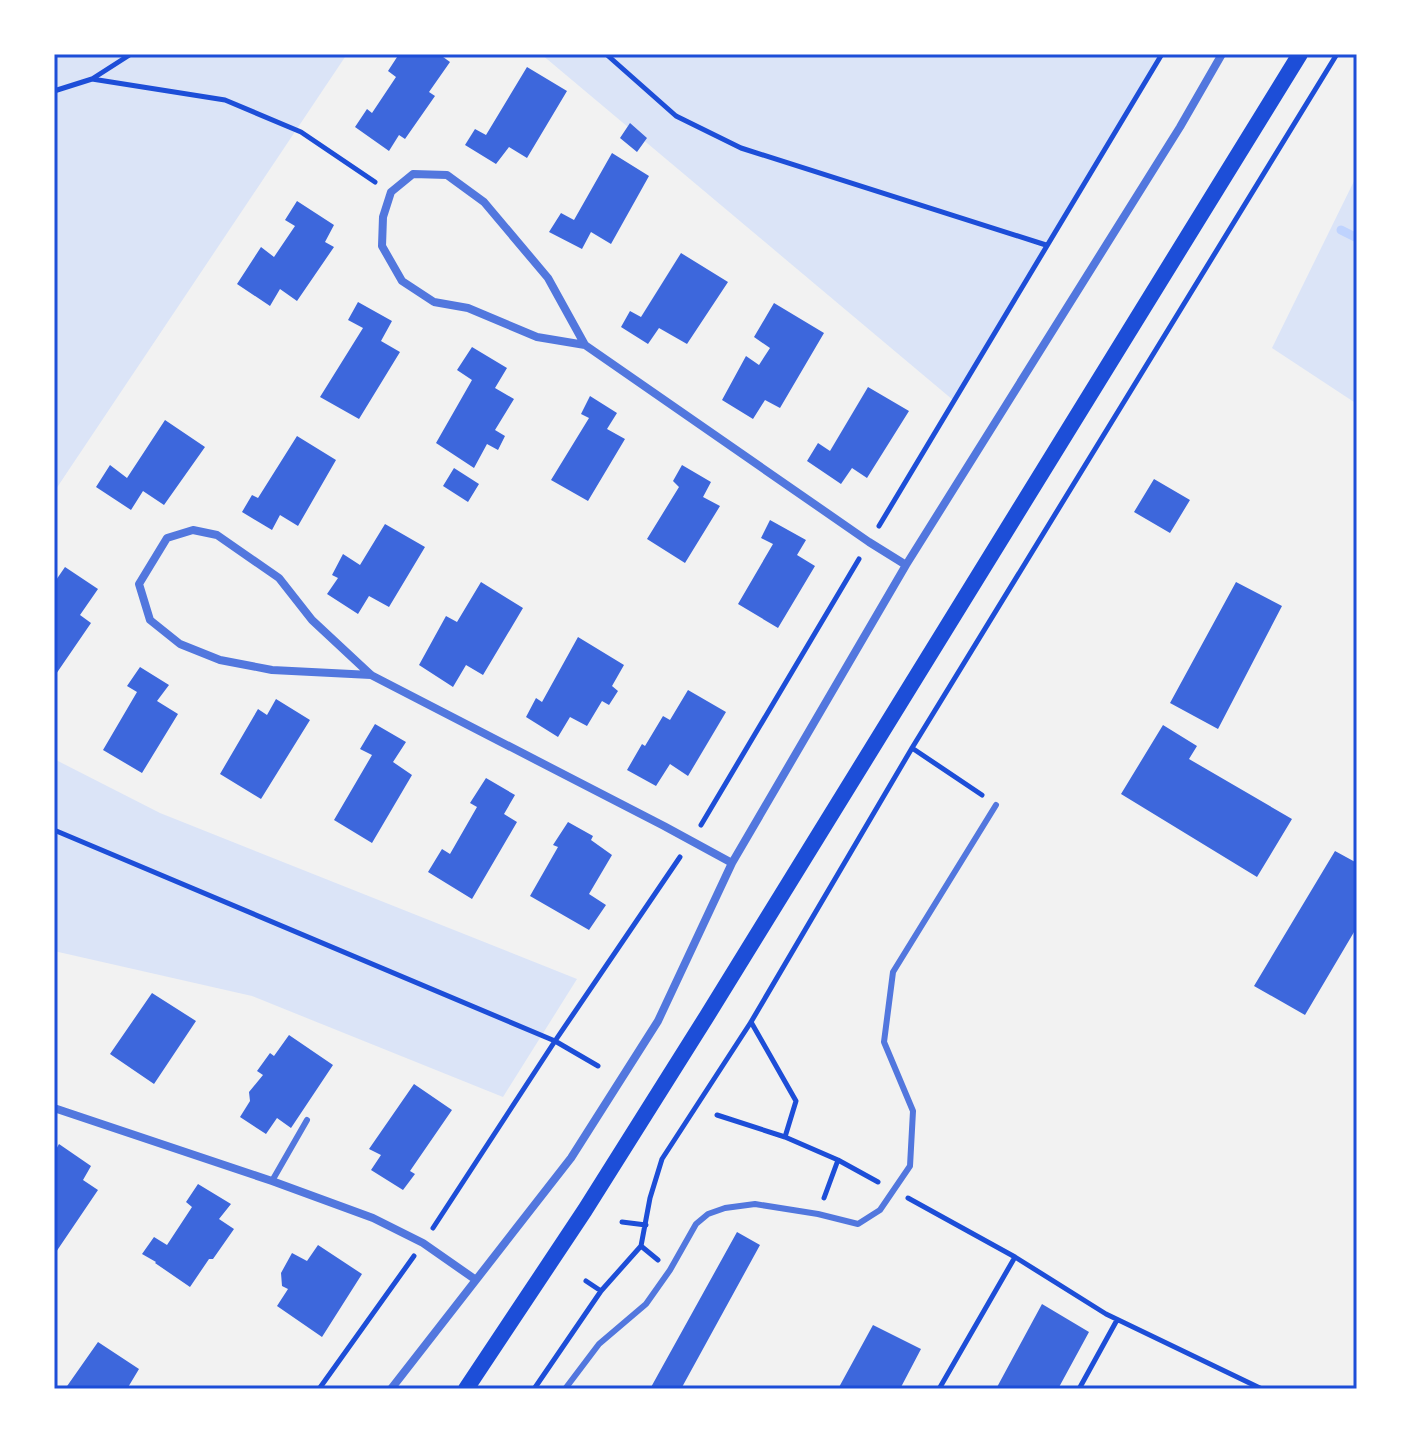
<svg xmlns="http://www.w3.org/2000/svg" width="1411" height="1443" viewBox="0 0 1411 1443" font-family="'Archivo Narrow',sans-serif">
	<rect width="100%" height="100%" fill="#f2f2f2"/>
	<path fill="#dbe4f7" d="M 54,54 L 347,54 L 54,492 Z
		M 541,54 L 1162,54 L 953,400 Z
		M 1357,175 L 1357,404 L 1272,348 Z
		M 54,759 L 160,813 L 577,979 L 503,1097 L 252,996 L 54,951 Z"/>
	<g fill="none" stroke-linecap="round" stroke-linejoin="round">
		<path stroke="#bfd3fe" stroke-width="9" d="M 1341,230 L 1357,238"/>
	</g>
	<path fill="#3d67dc" d="M 399,54 L 439,54 L 450,62 L 429,92 L 435,96 L 405,139 L 399,135 L 389,151 L 355,127 L 367,109 L 372,113 L 396,77 L 388,71 Z
		M 527,67 L 567,91 L 527,158 L 509,147 L 496,164 L 465,145 L 475,129 L 486,135 Z
		M 630,123 L 647,138 L 637,152 L 620,138 Z
		M 612,153 L 649,176 L 611,244 L 591,232 L 582,249 L 549,232 L 561,213 L 574,220 Z
		M 297,201 L 334,225 L 325,242 L 334,247 L 297,301 L 280,289 L 270,306 L 237,284 L 261,247 L 274,257 L 295,226 L 285,220 Z
		M 681,253 L 728,282 L 687,344 L 659,328 L 648,344 L 621,327 L 630,311 L 641,317 Z
		M 358,302 L 392,321 L 381,341 L 400,352 L 359,419 L 320,397 L 363,328 L 348,320 Z
		M 774,303 L 824,333 L 780,408 L 765,400 L 753,419 L 722,400 L 746,356 L 759,365 L 770,348 L 754,337 Z
		M 472,347 L 507,368 L 495,388 L 514,399 L 495,430 L 505,436 L 498,450 L 487,444 L 474,468 L 436,443 L 472,380 L 457,370 Z
		M 868,387 L 909,411 L 867,478 L 852,468 L 841,484 L 807,461 L 818,443 L 830,451 Z
		M 590,396 L 617,413 L 607,429 L 625,439 L 588,501 L 551,480 L 589,418 L 581,414 Z
		M 165,420 L 205,447 L 164,505 L 143,491 L 131,510 L 96,487 L 110,465 L 127,478 Z
		M 297,436 L 336,460 L 298,526 L 280,515 L 272,530 L 242,512 L 252,495 L 258,498 Z
		M 682,465 L 711,482 L 703,497 L 720,506 L 685,563 L 647,539 L 679,487 L 673,481 Z
		M 454,468 L 479,484 L 468,502 L 443,486 Z
		M 1154,479 L 1190,500 L 1170,533 L 1134,512 Z
		M 770,520 L 806,540 L 797,555 L 815,566 L 778,628 L 738,604 L 773,544 L 761,538 Z
		M 385,524 L 425,547 L 389,607 L 369,596 L 358,614 L 327,594 L 338,578 L 332,575 L 343,554 L 360,565 Z
		M 65,567 L 98,589 L 80,615 L 91,623 L 54,677 L 54,583 Z
		M 481,582 L 523,608 L 483,675 L 466,665 L 453,687 L 419,665 L 446,616 L 457,622 Z
		M 1236,582 L 1282,606 L 1218,729 L 1170,703 Z
		M 578,637 L 624,665 L 612,686 L 618,691 L 609,705 L 602,701 L 587,726 L 570,717 L 558,737 L 526,717 L 536,698 L 542,702 Z
		M 140,667 L 169,685 L 157,701 L 178,714 L 142,773 L 103,750 L 137,692 L 127,686 Z
		M 688,690 L 726,712 L 688,776 L 670,764 L 656,786 L 627,770 L 642,744 L 645,746 L 663,716 L 670,720 Z
		M 276,699 L 310,720 L 261,799 L 220,774 L 258,709 L 267,715 Z
		M 375,724 L 406,742 L 393,762 L 412,775 L 372,843 L 334,820 L 372,755 L 360,749 Z
		M 1163,725 L 1197,746 L 1189,759 L 1292,819 L 1257,877 L 1121,794 Z
		M 486,778 L 515,795 L 504,814 L 517,822 L 472,899 L 428,872 L 442,849 L 450,854 L 477,807 L 470,803 Z
		M 568,822 L 593,836 L 591,840 L 612,855 L 589,894 L 606,905 L 589,930 L 530,896 L 558,847 L 553,845 Z
		M 1335,851 L 1357,863 L 1357,927 L 1305,1015 L 1254,986 Z
		M 152,993 L 196,1021 L 154,1084 L 110,1054 Z
		M 289,1035 L 333,1065 L 291,1128 L 277,1118 L 266,1134 L 240,1117 L 250,1101 L 249,1092 L 263,1075 L 257,1071 L 270,1053 L 274,1056 Z
		M 414,1084 L 452,1110 L 410,1171 L 415,1174 L 403,1190 L 371,1170 L 381,1155 L 369,1149 Z
		M 59,1144 L 91,1166 L 83,1180 L 98,1190 L 54,1255 L 54,1172 L 57,1167 L 54,1164 L 54,1153 Z
		M 198,1184 L 231,1204 L 219,1219 L 234,1229 L 213,1259 L 209,1259 L 190,1287 L 155,1263 L 156,1262 L 142,1254 L 154,1237 L 167,1245 L 192,1207 L 186,1202 Z
		M 737,1232 L 760,1245 L 681,1389 L 650,1389 Z
		M 318,1245 L 362,1274 L 322,1337 L 277,1306 L 288,1289 L 282,1286 L 281,1273 L 292,1253 L 307,1261 Z
		M 1042,1304 L 1089,1332 L 1058,1389 L 996,1389 Z
		M 873,1325 L 921,1349 L 900,1389 L 838,1389 Z
		M 98,1342 L 139,1369 L 127,1389 L 65,1389 Z"/>
	<g fill="none" stroke-linecap="round" stroke-linejoin="round">
		<path stroke="#1d4ed8" stroke-width="5" d="M 606,54 L 676,116 L 741,148 L 1046,245
			M 92,79 L 225,100 L 301,132 L 375,182
			M 54,91 L 92,79 L 131,54
			M 879,526 L 1162,54
			M 912,748 L 982,795
			M 701,825 L 859,559
			M 54,830 L 555,1041 L 598,1066
			M 751,1022 L 796,1101 L 785,1137
			M 717,1115 L 785,1137 L 838,1160 L 878,1182
			M 824,1198 L 838,1160
			M 908,1198 L 1015,1257 L 1106,1314 L 1262,1389
			M 622,1222 L 646,1225
			M 433,1228 L 555,1041 L 680,857
			M 641,1246 L 658,1260
			M 586,1281 L 601,1291
			M 319,1389 L 414,1256
			M 534,1389 L 601,1291 L 641,1246 L 650,1198 L 662,1159 L 751,1022 L 912,748 L 1337,54
			M 939,1389 L 1015,1257
			M 1079,1389 L 1117,1320"/>
		<path stroke="#5277de" stroke-width="6" d="M 272,1181 L 307,1120
			M 565,1389 L 599,1344 L 646,1304 L 670,1270 L 696,1224 L 708,1214 L 725,1208 L 755,1204 L 818,1214 L 858,1224 L 880,1210 L 910,1166 L 913,1111 L 884,1042 L 893,972 L 996,805"/>
		<path stroke="#5277de" stroke-width="8" d="M 585,345 L 537,337 L 468,308 L 434,302 L 402,281 L 382,246 L 383,217 L 391,192 L 413,174 L 447,175 L 484,202 L 548,278 L 585,345 L 869,542 L 906,565
			M 371,675 L 272,670 L 220,660 L 180,644 L 150,620 L 139,584 L 167,538 L 193,530 L 217,535 L 279,578 L 312,620 L 371,675 L 664,826 L 732,863
			M 54,1108 L 272,1181 L 373,1218 L 423,1243 L 476,1280
			M 391,1389 L 571,1158 L 658,1021 L 732,863 L 906,565 L 1180,127 L 1222,54"/>
		<path stroke="#1d4ed8" stroke-width="16" d="M 466,1389 L 585,1210 L 707,1016 L 1300,54"/>
	</g>
	<rect width="1411" height="1443" fill="none" stroke="#ffffff" stroke-width="112"/>
	<rect x="56" y="56" width="1299" height="1331" fill="none" stroke="#1d4ed8" stroke-width="3"/>
</svg>
